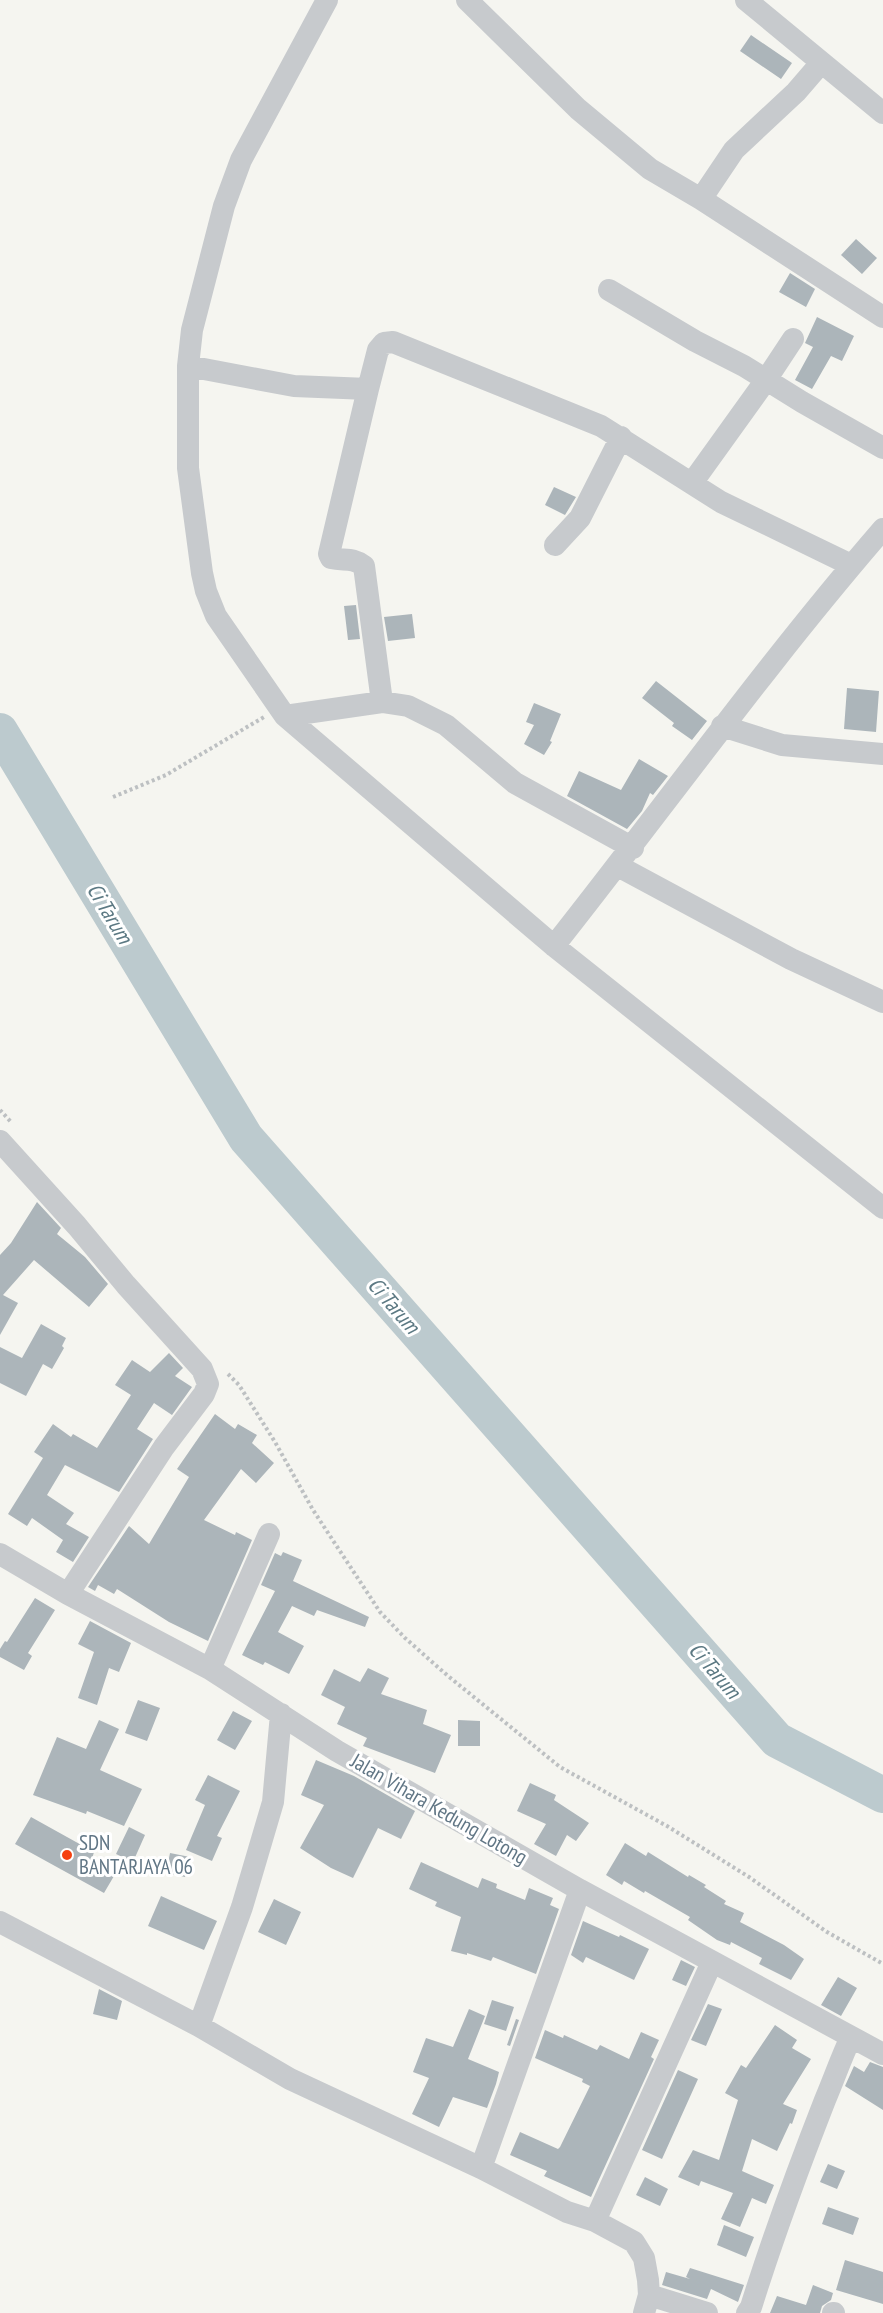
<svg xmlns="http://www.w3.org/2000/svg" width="883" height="2313" viewBox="0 0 883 2313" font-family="'PT Sans Narrow',sans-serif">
	<rect width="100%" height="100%" fill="#f5f5f0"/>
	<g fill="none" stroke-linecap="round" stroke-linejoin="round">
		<path stroke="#bccace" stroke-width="36" d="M 0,731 L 246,1138 L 777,1740 L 883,1795"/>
	</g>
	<path fill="#acb5ba" d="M 751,35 L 792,63 L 781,79 L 740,51 Z
		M 856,239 L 877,258 L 862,274 L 841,255 Z
		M 790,273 L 815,289 L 806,307 L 779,292 Z
		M 817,317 L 854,336 L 842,361 L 831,356 L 812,389 L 795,380 L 813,347 L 805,343 Z
		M 554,487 L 576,497 L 565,515 L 545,505 Z
		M 356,605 L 360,639 L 348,640 L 344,606 Z
		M 412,614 L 415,638 L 388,641 L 384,617 Z
		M 656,681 L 707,721 L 692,740 L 672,726 L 674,723 L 642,698 Z
		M 847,688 L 879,691 L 876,732 L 844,729 Z
		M 534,703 L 561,714 L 550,741 L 552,742 L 544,755 L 524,744 L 534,725 L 526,722 Z
		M 639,759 L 668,776 L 653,795 L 650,793 L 642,811 L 627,829 L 567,796 L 579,771 L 621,790 Z
		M 37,1202 L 61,1228 L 57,1234 L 85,1257 L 108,1284 L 89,1307 L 34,1260 L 3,1295 L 18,1303 L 0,1335 L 0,1255 L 11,1243 Z
		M 41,1324 L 66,1338 L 62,1346 L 64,1348 L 52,1369 L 43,1364 L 26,1396 L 0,1383 L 0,1347 L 22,1358 Z
		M 169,1353 L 183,1368 L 175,1376 L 192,1387 L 172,1415 L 154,1403 L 137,1429 L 153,1439 L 119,1492 L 65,1465 L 47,1495 L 74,1513 L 66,1524 L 89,1537 L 73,1562 L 56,1552 L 63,1540 L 32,1518 L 27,1526 L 8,1514 L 43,1458 L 34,1452 L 53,1424 L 71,1437 L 73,1434 L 97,1448 L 131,1395 L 115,1385 L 132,1360 L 150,1372 Z
		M 215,1414 L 235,1429 L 238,1424 L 257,1435 L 252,1443 L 274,1463 L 256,1483 L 241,1469 L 204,1520 L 235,1535 L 236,1532 L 252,1540 L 208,1641 L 169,1622 L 117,1589 L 114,1594 L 98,1585 L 95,1591 L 88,1587 L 129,1526 L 149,1544 L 189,1477 L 177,1469 Z
		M 283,1552 L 302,1560 L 293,1581 L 369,1617 L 365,1627 L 317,1610 L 314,1616 L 292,1606 L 278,1632 L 304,1646 L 289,1674 L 265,1662 L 263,1665 L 242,1655 L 275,1591 L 261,1585 L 275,1553 L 281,1556 Z
		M 35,1598 L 55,1610 L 28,1653 L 32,1656 L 24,1670 L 0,1657 L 0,1649 L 5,1641 L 7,1642 Z
		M 90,1621 L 131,1643 L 119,1672 L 109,1668 L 97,1705 L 78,1698 L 94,1652 L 78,1644 Z
		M 368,1668 L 389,1678 L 381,1694 L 427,1710 L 423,1724 L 451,1735 L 435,1773 L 363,1746 L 367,1738 L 337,1724 L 345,1707 L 321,1695 L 334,1669 L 360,1682 Z
		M 138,1700 L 160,1708 L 147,1741 L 125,1733 Z
		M 233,1711 L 252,1721 L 235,1750 L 217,1740 Z
		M 99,1720 L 119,1729 L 100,1770 L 142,1789 L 124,1826 L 87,1811 L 86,1814 L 33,1795 L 57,1737 L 86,1749 Z
		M 458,1720 L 480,1721 L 480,1746 L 458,1746 Z
		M 316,1760 L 354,1776 L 415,1811 L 401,1839 L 378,1828 L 353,1878 L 331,1868 L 300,1848 L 324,1805 L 301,1795 Z
		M 208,1775 L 240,1791 L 217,1836 L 222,1838 L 212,1861 L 186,1850 L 205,1805 L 195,1800 Z
		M 530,1783 L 556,1795 L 554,1800 L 589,1823 L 576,1841 L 567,1835 L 556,1856 L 534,1844 L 546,1824 L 517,1811 Z
		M 31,1817 L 94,1852 L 90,1866 L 114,1876 L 104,1893 L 15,1844 Z
		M 129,1827 L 145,1835 L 133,1862 L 116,1854 Z
		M 625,1843 L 646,1856 L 648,1852 L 688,1877 L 689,1875 L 706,1885 L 704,1887 L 726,1901 L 724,1904 L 744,1913 L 740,1922 L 784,1945 L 804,1959 L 791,1980 L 759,1964 L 762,1958 L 731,1942 L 730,1945 L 717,1940 L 688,1920 L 690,1917 L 645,1891 L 644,1893 L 624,1881 L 622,1885 L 606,1875 Z
		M 170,1853 L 190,1857 L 185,1877 L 166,1873 Z
		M 421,1862 L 478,1888 L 482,1878 L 497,1884 L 496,1888 L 525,1900 L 529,1888 L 553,1898 L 550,1905 L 559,1909 L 536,1974 L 493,1957 L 491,1961 L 467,1953 L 467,1955 L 451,1951 L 461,1917 L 435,1906 L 437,1902 L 409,1889 Z
		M 161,1896 L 217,1921 L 204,1950 L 148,1926 Z
		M 274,1899 L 301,1912 L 286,1945 L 258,1932 Z
		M 583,1921 L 619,1937 L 620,1935 L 649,1949 L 634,1980 L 586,1957 L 583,1963 L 571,1955 Z
		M 681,1960 L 695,1967 L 686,1986 L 672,1980 Z
		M 838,1977 L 857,1988 L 841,2016 L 821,2005 Z
		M 99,1989 L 122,2001 L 117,2020 L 93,2014 Z
		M 492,2000 L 514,2007 L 506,2031 L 484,2024 Z
		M 708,2004 L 722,2009 L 706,2046 L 691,2040 Z
		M 469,2009 L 485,2016 L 468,2059 L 499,2072 L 496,2084 L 487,2108 L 453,2097 L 439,2127 L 412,2114 L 429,2078 L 413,2072 L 426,2038 L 453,2047 Z
		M 516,2019 L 519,2020 L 510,2046 L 507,2045 Z
		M 775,2025 L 797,2040 L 792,2048 L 811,2059 L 783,2104 L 797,2110 L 792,2124 L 790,2123 L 777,2151 L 752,2139 L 742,2171 L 774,2185 L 766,2204 L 752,2198 L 740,2227 L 721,2219 L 733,2193 L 701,2181 L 699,2186 L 678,2177 L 693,2150 L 719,2160 L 738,2100 L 725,2093 L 741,2065 L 746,2068 Z
		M 545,2030 L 563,2038 L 564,2035 L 597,2050 L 600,2045 L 629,2059 L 641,2032 L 659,2040 L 651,2057 L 654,2059 L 591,2197 L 544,2176 L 547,2171 L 510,2155 L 520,2132 L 558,2149 L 560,2147 L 590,2086 L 582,2082 L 583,2079 L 535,2058 Z
		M 870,2062 L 883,2067 L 883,2110 L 845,2086 L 854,2066 L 864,2072 Z
		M 678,2070 L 698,2079 L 662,2159 L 642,2150 Z
		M 828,2164 L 845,2171 L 837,2189 L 820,2182 Z
		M 645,2177 L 668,2189 L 660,2206 L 636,2195 Z
		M 828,2207 L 859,2218 L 853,2235 L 822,2224 Z
		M 724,2225 L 754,2237 L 746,2257 L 717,2245 Z
		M 845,2260 L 883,2272 L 883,2304 L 836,2290 Z
		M 690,2268 L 744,2285 L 738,2302 L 711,2289 L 707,2299 L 662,2285 L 666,2272 L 690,2279 L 686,2277 Z
		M 813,2285 L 833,2293 L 831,2300 L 822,2306 L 820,2313 L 770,2313 L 777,2296 L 806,2305 Z"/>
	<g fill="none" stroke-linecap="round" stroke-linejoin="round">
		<path stroke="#bdc0c2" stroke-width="4" stroke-dasharray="3 3" stroke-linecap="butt" d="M 113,797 L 166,775 L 264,717
			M 0,1110 L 12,1123
			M 228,1374 L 239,1385 L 275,1442 L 313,1510 L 380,1612 L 405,1638 L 448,1676 L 560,1767 L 667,1826 L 749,1877 L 827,1932 L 883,1964"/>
		<path stroke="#c7cacd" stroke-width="22" d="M 327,0 L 241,160 L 224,206 L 192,330 L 188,366 L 188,468 L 202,573 L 206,591 L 216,616 L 285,716 L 554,946 L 883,1208
			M 467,0 L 578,109 L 650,169 L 701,199 L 883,317
			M 746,0 L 883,113
			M 701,199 L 734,150 L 796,92 L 821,63
			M 609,290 L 695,341 L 744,366 L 802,402 L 883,448
			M 188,366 L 294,386 L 368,389 L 378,350 L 384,343 L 393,342 L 601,426 L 721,502 L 851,565
			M 368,389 L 329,554 L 331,558 C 345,561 352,557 364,566 L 382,702
			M 692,483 L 766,380 L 793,339
			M 555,545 L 580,518 L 621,437
			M 285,716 L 382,702 L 408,706 L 446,725 L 515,783 L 633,848
			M 722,726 L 782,745 L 883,754
			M 618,866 L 791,959 L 883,1002
			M 554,946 C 664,807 767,663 883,529
			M 0,1141 L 77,1226 L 126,1285 L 202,1369 L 208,1384 L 204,1394 L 164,1447 L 68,1594
			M 0,1554 L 68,1594 L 210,1669 L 337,1751 L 580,1890 L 883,2054
			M 210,1669 L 269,1534
			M 0,1922 L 199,2026 L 290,2079 L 481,2168 L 567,2212 L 595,2221 L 634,2242 L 644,2258 L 648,2280 L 649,2295 L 644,2313
			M 199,2026 L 242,1907 L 273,1802 L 281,1714
			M 481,2168 L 580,1890
			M 595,2221 L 712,1962
			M 649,2295 L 707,2313
			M 747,2313 L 751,2307 C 773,2237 798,2169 825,2100 C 834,2079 841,2058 851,2037
			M 833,2313 L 834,2313"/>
	</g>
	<circle fill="#f54010" stroke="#fff" stroke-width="2" cx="67" cy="1855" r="6"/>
	<g text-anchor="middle" stroke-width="6" stroke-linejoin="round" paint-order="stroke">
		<g font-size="21" fill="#617685" stroke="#fff">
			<text transform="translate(439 1809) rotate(30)" y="7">Jalan Vihara Kedung Lotong</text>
		</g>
		<g font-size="21" fill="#617685" stroke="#fff" text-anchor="start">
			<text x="79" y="1850">SDN<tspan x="79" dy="24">BANTARJAYA 06</tspan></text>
		</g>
		<g font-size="22" font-style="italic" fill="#5c7983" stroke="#fff">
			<text transform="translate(110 913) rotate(59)" y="8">Ci Tarum</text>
			<text transform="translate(394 1305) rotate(49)" y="8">Ci Tarum</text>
			<text transform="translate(715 1670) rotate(49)" y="8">Ci Tarum</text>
		</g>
	</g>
</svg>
